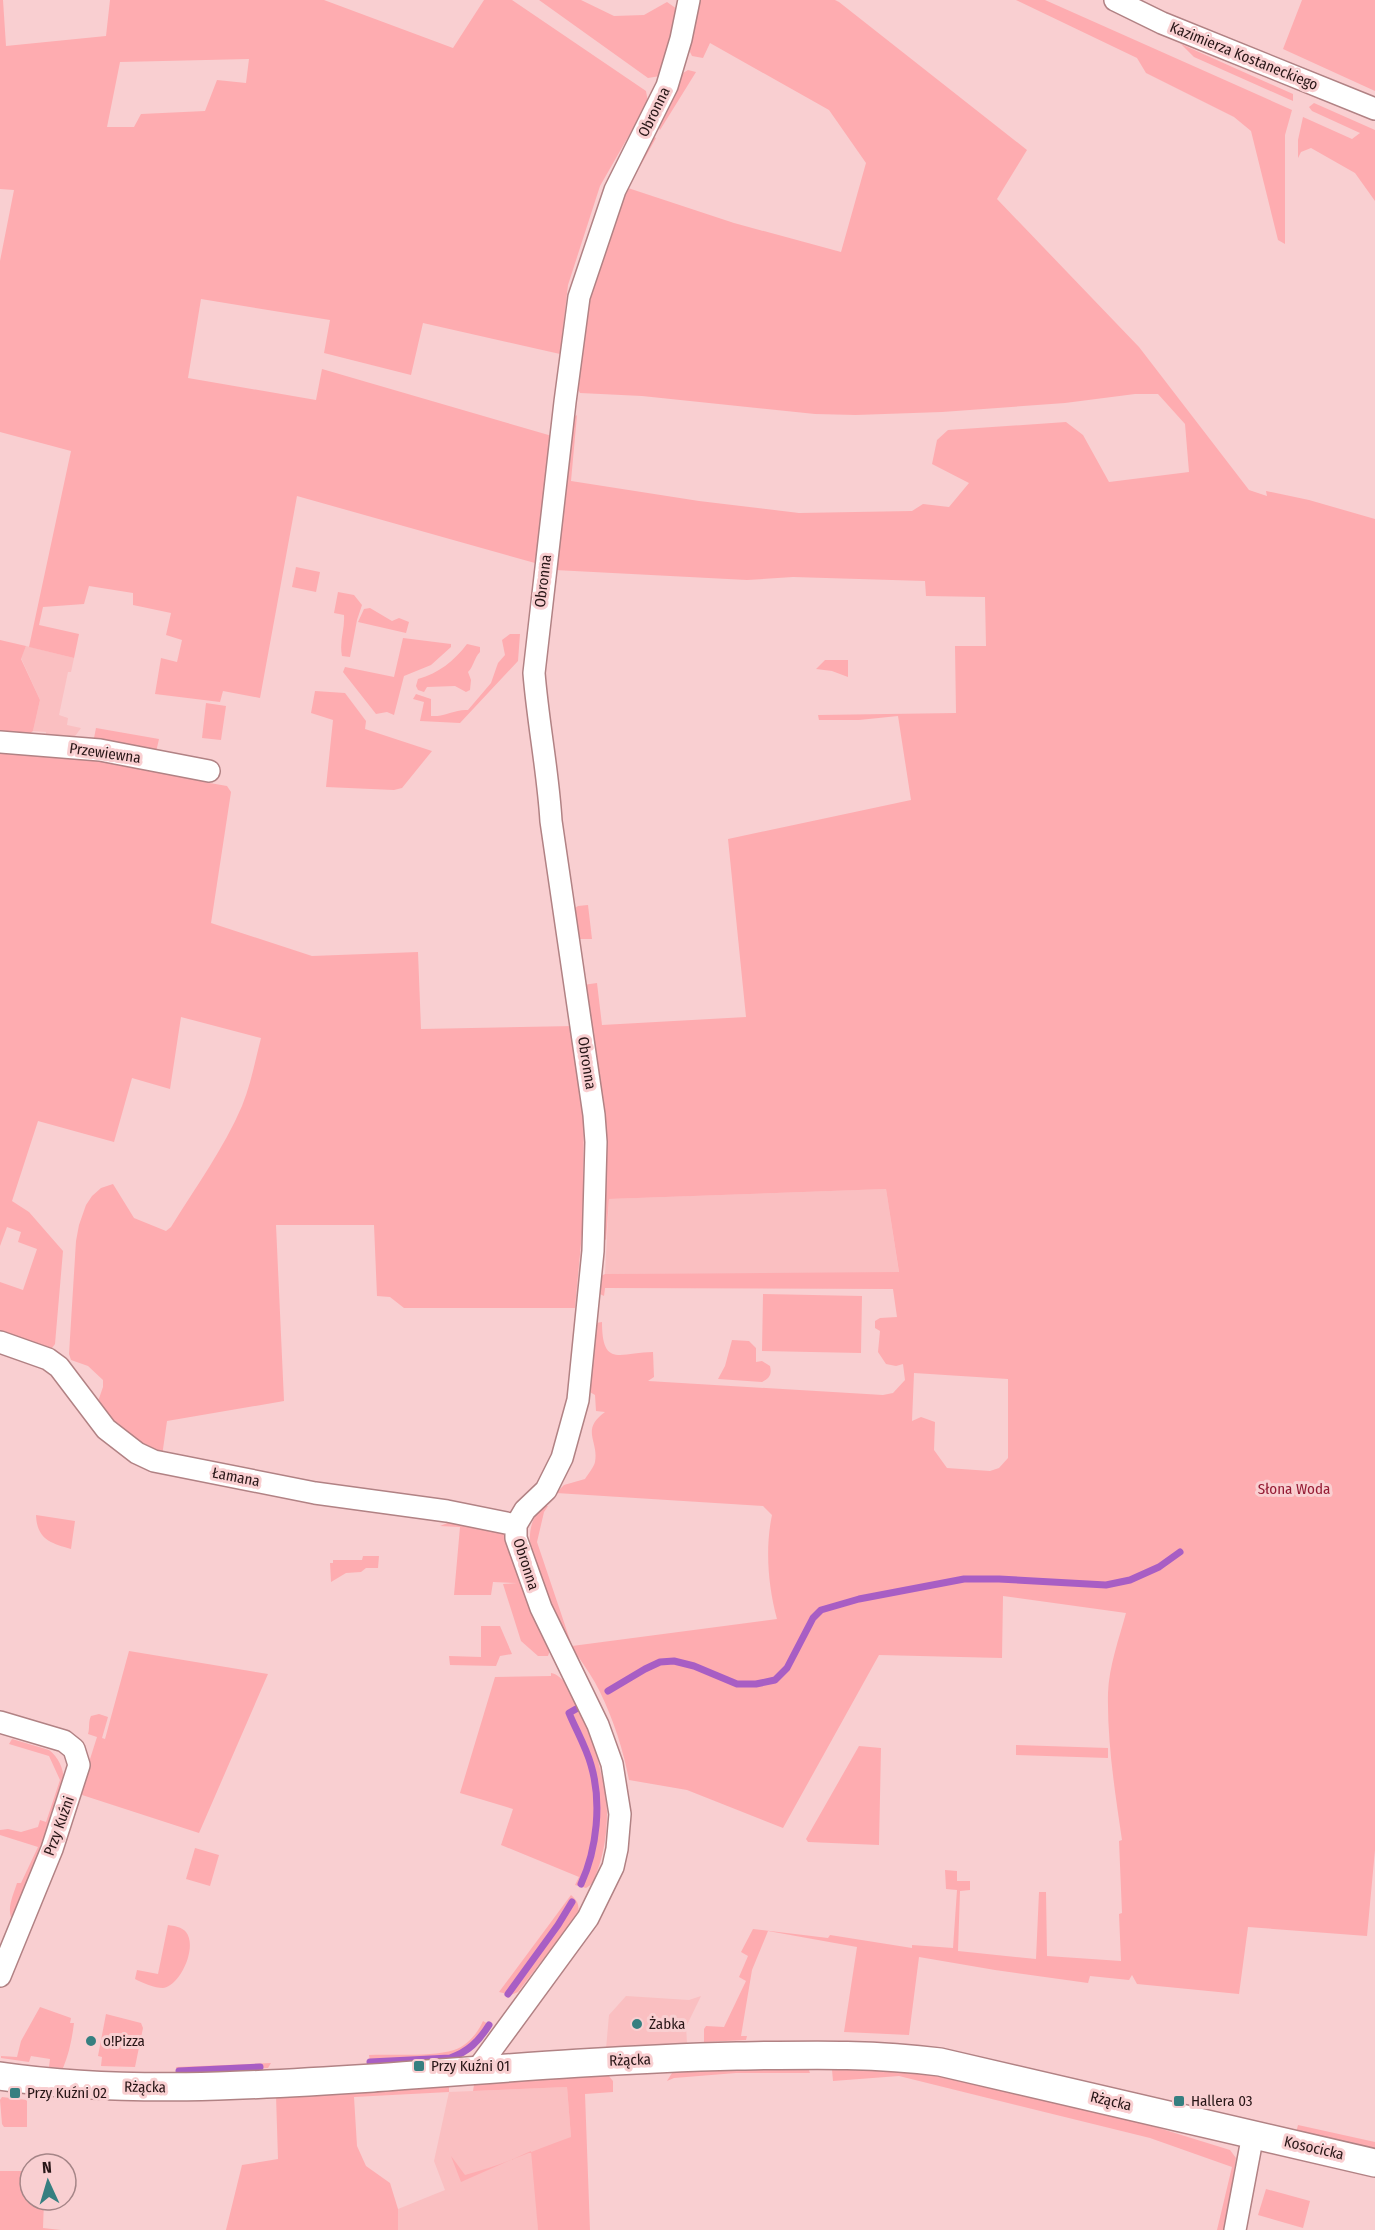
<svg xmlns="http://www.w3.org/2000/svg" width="1375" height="2230" viewBox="0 0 1375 2230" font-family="'Fira Sans Condensed',sans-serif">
	<rect width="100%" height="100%" fill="#f9cfd1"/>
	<path fill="#fabfc1" d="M 26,646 L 74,658 L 71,672 L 68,672 L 59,715 L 68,718 L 67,725 L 81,728 L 70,743 L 46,736 L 46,732 L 33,731 L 40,700 L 21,658 Z
		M 886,1189 L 899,1273 L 605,1274 L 609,1199 Z
		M 626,1996 L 689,2000 L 701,1996 L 686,2027 L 687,2043 L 606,2049 L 609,2015 Z
		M 567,2087 L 571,2137 L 536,2197 L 538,2230 L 398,2230 L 398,2209 L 445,2190 L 434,2161 L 449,2092 Z"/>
	<path fill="#feacb0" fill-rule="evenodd" d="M 0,0 L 3,0 L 6,46 L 106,36 L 110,0 L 324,0 L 453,48 L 484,0 L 512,0 L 646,91 L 648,102 L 600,186 L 568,285 L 560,354 L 423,323 L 411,375 L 324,353 L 330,320 L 201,299 L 188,378 L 316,400 L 322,369 L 552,436 L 535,563 L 297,496 L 260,698 L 223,691 L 220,702 L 155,694 L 161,658 L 177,662 L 182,640 L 166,635 L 171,613 L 133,605 L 133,593 L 89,586 L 84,604 L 43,607 L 39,625 L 79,634 L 74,658 L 29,647 L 71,451 L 0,432 L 0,261 L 14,190 L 0,189 ZM 249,59 L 246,83 L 217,80 L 205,111 L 141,114 L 134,127 L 107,127 L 120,62 Z
		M 539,0 L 581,0 L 614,16 L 644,15 L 667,2 L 677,9 L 660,76 L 648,78 Z
		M 700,0 L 835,0 L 839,2 L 1027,150 L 997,199 L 1139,347 L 1249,490 L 1267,496 L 1266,491 L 1309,500 L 1375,519 L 1375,1850 L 1367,1936 L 1248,1927 L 1239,1994 L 1137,1984 L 1132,1975 L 1129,1980 L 1090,1976 L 1088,1983 L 995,1970 L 919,1957 L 909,2035 L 844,2032 L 857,1947 L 768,1931 L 752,1970 L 741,2036 L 747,2036 L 746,2040 L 704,2042 L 704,2029 L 706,2026 L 724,2027 L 746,1981 L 739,1977 L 748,1956 L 741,1952 L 753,1929 L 828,1938 L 830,1935 L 912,1948 L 912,1945 L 953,1948 L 957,1890 L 946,1889 L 945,1870 L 957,1871 L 957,1881 L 970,1881 L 970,1890 L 960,1891 L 958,1951 L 1036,1959 L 1039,1892 L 1046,1892 L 1047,1956 L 1121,1961 L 1119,1914 L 1122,1913 L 1119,1841 L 1122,1840 C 1115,1792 1107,1742 1108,1693 C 1109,1666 1119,1639 1126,1613 L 1003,1596 L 1002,1658 L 879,1655 L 783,1828 L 687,1790 L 629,1780 C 623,1749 614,1721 600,1692 C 588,1666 566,1644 554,1618 C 549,1608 546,1597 542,1587 C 533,1562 519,1527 544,1506 L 548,1506 L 544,1512 L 537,1542 L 572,1646 L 777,1619 C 768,1586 765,1548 772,1515 L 763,1506 L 556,1493 L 564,1485 L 585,1479 C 588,1474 594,1467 595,1462 C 599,1441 580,1430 605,1412 L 596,1411 L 595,1395 L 588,1391 L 593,1330 L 596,1323 L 602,1322 C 602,1369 621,1352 653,1352 L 654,1377 L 648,1381 L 883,1395 L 893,1393 L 905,1380 L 903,1364 L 896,1366 L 886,1364 L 878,1352 L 880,1331 L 875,1328 L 875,1321 L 880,1318 L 897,1317 L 893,1289 L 605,1288 L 604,1296 L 600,1294 L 601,1276 L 605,1274 L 899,1272 L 886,1189 L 609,1199 L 606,1240 L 599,1234 L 583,985 L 597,983 L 602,1025 L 746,1017 L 728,839 L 911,800 L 898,716 L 859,720 L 819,720 L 818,715 L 956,713 L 955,646 L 986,646 L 985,597 L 926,596 L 925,581 L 793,577 L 747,580 L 555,570 L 572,419 L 577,415 L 571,481 L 699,501 L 799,513 L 912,511 L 923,504 L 949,507 L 969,483 L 932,464 L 937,440 L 948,430 L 1066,422 L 1083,435 L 1109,482 L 1189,472 L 1185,424 L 1158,394 L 1135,394 L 1065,403 L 942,412 L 856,415 L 815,414 L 642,396 L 580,393 L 577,387 L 587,308 L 617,202 L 652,136 L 656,138 L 628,188 L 734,223 L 841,252 L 866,163 L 829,110 L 710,43 L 703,58 L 692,56 L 689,50 ZM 914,1373 L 1008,1379 L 1008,1458 L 999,1468 L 990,1471 L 947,1468 L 934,1450 L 935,1422 L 921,1417 L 912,1421 Z
		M 1016,0 L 1045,0 L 1292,110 L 1285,135 L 1285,244 L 1278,240 L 1251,131 L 1234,117 L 1146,73 L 1137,58 Z
		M 1302,0 L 1375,0 L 1375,91 L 1283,49 Z
		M 1181,44 L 1293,94 L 1293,101 L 1194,57 Z
		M 688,70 L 696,72 L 660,130 L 658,125 L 683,73 Z
		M 1314,103 L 1375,130 L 1375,201 L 1355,173 L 1311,148 L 1301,152 L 1298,158 L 1298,140 L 1303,117 L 1352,139 L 1360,133 L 1312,111 L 1309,107 Z
		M 296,567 L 320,572 L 316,592 L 292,587 Z
		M 338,592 L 354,595 L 362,605 L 357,620 L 350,657 L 342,656 C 339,641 345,629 344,615 L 334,613 Z
		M 370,608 L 392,621 L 399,618 L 409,622 L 406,633 L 358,622 L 364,609 Z
		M 510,634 L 520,634 L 518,661 L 460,723 L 420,721 L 424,702 L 413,699 L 416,694 L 431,699 L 431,716 C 445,717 455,709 468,710 L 491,683 L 498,663 L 505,655 L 502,640 Z
		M 403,638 L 451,644 L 451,647 L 431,665 L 404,676 L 394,715 L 387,712 L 376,714 L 343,672 L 345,667 L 394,677 Z
		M 0,640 L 26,646 L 21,659 L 40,700 L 33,731 L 25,737 L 0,736 Z
		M 467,644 L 480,647 L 480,652 C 474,658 474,666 468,672 L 471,680 L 470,690 L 466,692 L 455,686 L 427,687 L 424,692 L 418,690 L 416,686 L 418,679 C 439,673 454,661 467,644 Z
		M 825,660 L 848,660 L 848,677 L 832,671 L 816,669 Z
		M 315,691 L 345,693 L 366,721 L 365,729 L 432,751 L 402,788 L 394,790 L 326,787 L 333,720 L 311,713 Z
		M 206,703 L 226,706 L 221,740 L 202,738 Z
		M 96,728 L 159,739 L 156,752 L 93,743 Z
		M 0,748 L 105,758 L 188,772 L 204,782 L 227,786 L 231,792 L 211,923 L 312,956 L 418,952 L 421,1029 L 574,1026 L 584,1092 L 583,1222 L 575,1308 L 404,1308 L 390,1297 L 377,1296 L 374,1225 L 276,1225 L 284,1401 L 167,1421 L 162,1456 L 132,1439 L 118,1423 L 109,1422 L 96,1407 L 103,1387 L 103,1380 L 88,1366 L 71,1360 L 69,1354 L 76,1241 L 79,1225 L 86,1205 L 92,1196 L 101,1188 L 113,1184 L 134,1218 L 166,1231 L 171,1227 C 195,1188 224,1148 242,1106 C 251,1084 255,1061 261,1038 L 181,1017 L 170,1089 L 132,1078 L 114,1142 L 38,1121 L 12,1201 L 29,1212 L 63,1251 L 55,1344 L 52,1348 L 0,1332 L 0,1282 L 23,1290 L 37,1249 L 18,1242 L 21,1232 L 7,1227 L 0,1246 Z
		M 588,905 L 592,939 L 579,939 L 572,910 L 578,906 Z
		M 763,1294 L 862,1296 L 861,1353 L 762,1351 Z
		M 732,1340 L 749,1341 L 756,1348 L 756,1362 L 762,1361 L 770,1366 C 772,1374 770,1378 762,1382 L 718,1379 L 725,1366 Z
		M 36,1515 L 75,1521 L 71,1549 C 50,1543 37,1539 36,1515 Z
		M 450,1522 L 506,1526 L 550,1650 L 548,1656 L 538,1656 L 521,1641 L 503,1584 L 517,1583 L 493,1582 L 491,1595 L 454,1595 L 460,1527 L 440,1526 Z
		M 363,1556 L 379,1556 L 378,1568 L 366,1568 L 361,1572 L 346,1573 L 331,1582 L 330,1563 L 333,1563 L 333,1560 L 362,1560 Z
		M 481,1626 L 500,1626 L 512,1654 L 500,1656 L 496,1666 L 450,1665 L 449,1656 L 481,1657 Z
		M 129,1651 L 268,1674 L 199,1833 L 79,1794 L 97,1737 L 88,1734 C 90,1728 88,1722 91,1716 L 99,1714 L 108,1717 L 102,1738 L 105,1739 Z
		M 551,1673 C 581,1678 608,1786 607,1814 C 607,1832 604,1852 598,1869 C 595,1877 594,1884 586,1888 L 575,1885 L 579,1877 L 501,1845 L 513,1809 L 460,1793 L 495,1677 L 551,1676 Z
		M 12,1739 L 49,1750 C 60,1758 65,1773 64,1786 L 14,1923 C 5,1911 13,1896 17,1883 L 21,1883 L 38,1847 L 0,1835 L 0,1830 L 8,1829 L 21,1832 L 38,1827 L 40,1820 L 46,1822 L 60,1780 L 49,1756 L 9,1744 Z
		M 1016,1745 L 1108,1748 L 1108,1758 L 1016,1755 Z
		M 859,1746 L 881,1748 L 879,1845 L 808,1842 L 806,1839 Z
		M 195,1848 L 219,1855 L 210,1886 L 186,1879 Z
		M 571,1895 C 578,1901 581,1907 576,1916 L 518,1992 L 511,1995 L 499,1992 Z
		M 168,1925 C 174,1926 182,1927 186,1932 C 198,1947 180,1986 163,1988 C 155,1988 142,1983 135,1979 L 137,1970 L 158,1974 Z
		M 40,2007 L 71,2018 L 70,2023 L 74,2023 C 72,2039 69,2054 63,2068 L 49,2067 L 50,2059 L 31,2056 L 29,2062 L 1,2058 L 1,2056 L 17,2057 L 21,2041 Z
		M 106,2014 L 141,2023 L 143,2028 L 135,2067 L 101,2066 L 102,2057 L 98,2056 Z
		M 483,2021 L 490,2025 C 489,2037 469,2053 458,2056 C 442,2060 386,2064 370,2062 L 369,2055 C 393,2054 432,2057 454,2050 C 467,2046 478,2033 483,2021 Z
		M 271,2063 L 268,2068 L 202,2073 L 177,2072 L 176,2067 Z
		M 835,2064 L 891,2066 L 1068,2100 L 1230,2150 L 1236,2158 L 1225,2230 L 1217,2230 L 1232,2167 L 1150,2138 L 899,2076 L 833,2081 L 832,2070 Z
		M 807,2065 L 810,2073 L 736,2073 L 674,2078 L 667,2081 L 672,2073 L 677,2069 Z
		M 608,2075 L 613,2081 L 613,2092 L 585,2094 L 590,2230 L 538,2230 L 531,2151 L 461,2182 L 451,2156 L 465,2175 C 501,2166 536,2149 571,2137 L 567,2087 L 473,2091 L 474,2085 L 481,2082 Z
		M 449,2086 L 449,2092 L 354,2097 L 357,2146 L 366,2166 L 390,2183 L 398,2209 L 398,2230 L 226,2230 L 242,2165 L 278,2159 L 276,2095 Z
		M 2,2097 L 27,2100 L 27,2127 L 4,2127 L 2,2124 L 0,2100 Z
		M 1298,2125 L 1375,2142 L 1375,2151 L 1296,2133 Z
		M 0,2171 L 30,2171 L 30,2200 L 44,2200 L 43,2228 L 61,2230 L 0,2230 Z
		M 1266,2189 L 1310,2201 L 1303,2228 L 1258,2215 Z"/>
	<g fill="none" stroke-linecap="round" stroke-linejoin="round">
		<path stroke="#a85ec4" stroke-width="7" d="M 608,1691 L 645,1669 L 660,1662 L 674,1661 L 694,1666 L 737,1684 L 756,1684 L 775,1680 L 787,1668 L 813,1618 L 821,1610 L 859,1599 L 964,1579 L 999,1579 L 1106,1585 L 1130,1580 L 1159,1567 L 1180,1552
			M 576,1709 L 569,1713 C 576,1730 586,1747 591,1765 C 602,1802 597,1849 581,1884
			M 508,1994 L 558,1925 L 572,1902
			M 370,2062 L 450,2058 C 468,2052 479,2041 489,2025
			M 179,2071 L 260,2067"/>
		<defs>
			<path id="minor" d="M 1115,0 L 1162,23 L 1375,109
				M 0,742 L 100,750 L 209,771
				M 0,1342 L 48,1359 L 59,1367 L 106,1429 L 137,1453 L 154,1461 L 315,1493 L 447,1511 L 516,1525
				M 0,1722 L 64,1741 L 74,1749 L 79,1765 L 52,1849 L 0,1976
				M 476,2071 L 588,1918 L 613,1867 L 617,1849 L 620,1814 L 612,1764 L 598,1725 L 541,1608 L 516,1538 L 516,1525 L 525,1510 L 546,1490 L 562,1458 L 578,1400 L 593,1251 L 596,1142 L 594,1115 L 551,821 C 548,771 538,723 534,673 L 565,402 L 579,297 L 615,190 L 667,86 L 681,39 L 689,0
				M 1235,2230 L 1253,2134"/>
			<path id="tertiary" d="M 0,2076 C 124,2094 249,2086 373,2078 C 494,2069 615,2059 737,2056 C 806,2055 871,2053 940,2062 L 1375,2163"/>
		</defs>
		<use href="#minor" stroke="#b18284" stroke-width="24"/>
		<use href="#tertiary" stroke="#b18284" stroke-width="30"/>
		<use href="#minor" stroke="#fff" stroke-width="21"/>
		<use href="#tertiary" stroke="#fff" stroke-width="27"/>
	</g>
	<g fill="#367f80" stroke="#f9cfd1" stroke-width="2">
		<circle cx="637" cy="2024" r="6"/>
		<circle cx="91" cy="2041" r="6"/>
		<rect x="413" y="2060" width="12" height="12" rx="3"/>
		<rect x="9" y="2087" width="12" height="12" rx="3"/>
		<rect x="1173" y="2095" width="12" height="12" rx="3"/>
	</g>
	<g text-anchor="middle" stroke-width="6" stroke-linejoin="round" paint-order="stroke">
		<g font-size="15" fill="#281617" stroke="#f9cfd1">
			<text transform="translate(1244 56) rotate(22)" y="5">Kazimierza Kostaneckiego</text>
			<text transform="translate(654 112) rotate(-64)" y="5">Obronna</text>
			<text transform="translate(543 581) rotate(-83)" y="5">Obronna</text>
			<text transform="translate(105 753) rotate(8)" y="5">Przewiewna</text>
			<text transform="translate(587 1063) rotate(81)" y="5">Obronna</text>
			<text transform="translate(236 1477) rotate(11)" y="5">Łamana</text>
			<text transform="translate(526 1564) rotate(72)" y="5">Obronna</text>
			<text transform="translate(59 1826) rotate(-70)" y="5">Przy Kuźni</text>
			<text transform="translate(630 2060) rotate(-2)" y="5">Rżącka</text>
			<text transform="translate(145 2087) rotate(1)" y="5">Rżącka</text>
			<text transform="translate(1111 2101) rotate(13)" y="5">Rżącka</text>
			<text transform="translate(1314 2148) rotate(13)" y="5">Kosocicka</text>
		</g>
		<g font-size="15" fill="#951b34" stroke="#f9cfd1">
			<text x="1294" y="1494">Słona Woda</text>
		</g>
		<g font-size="15" fill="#281617" stroke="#f9cfd1" text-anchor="start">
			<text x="649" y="2029">Żabka</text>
			<text x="103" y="2046">o!Pizza</text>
			<text x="431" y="2071">Przy Kuźni 01</text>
			<text x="27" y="2098">Przy Kuźni 02</text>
			<text x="1191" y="2106">Hallera 03</text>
		</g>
	</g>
	<g transform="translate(48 2182) rotate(356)"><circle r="28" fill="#f9cfd1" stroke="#a58587" stroke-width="1.5"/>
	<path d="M0-4.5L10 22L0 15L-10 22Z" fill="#367f80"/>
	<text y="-9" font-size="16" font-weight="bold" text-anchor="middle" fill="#281617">N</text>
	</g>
</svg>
